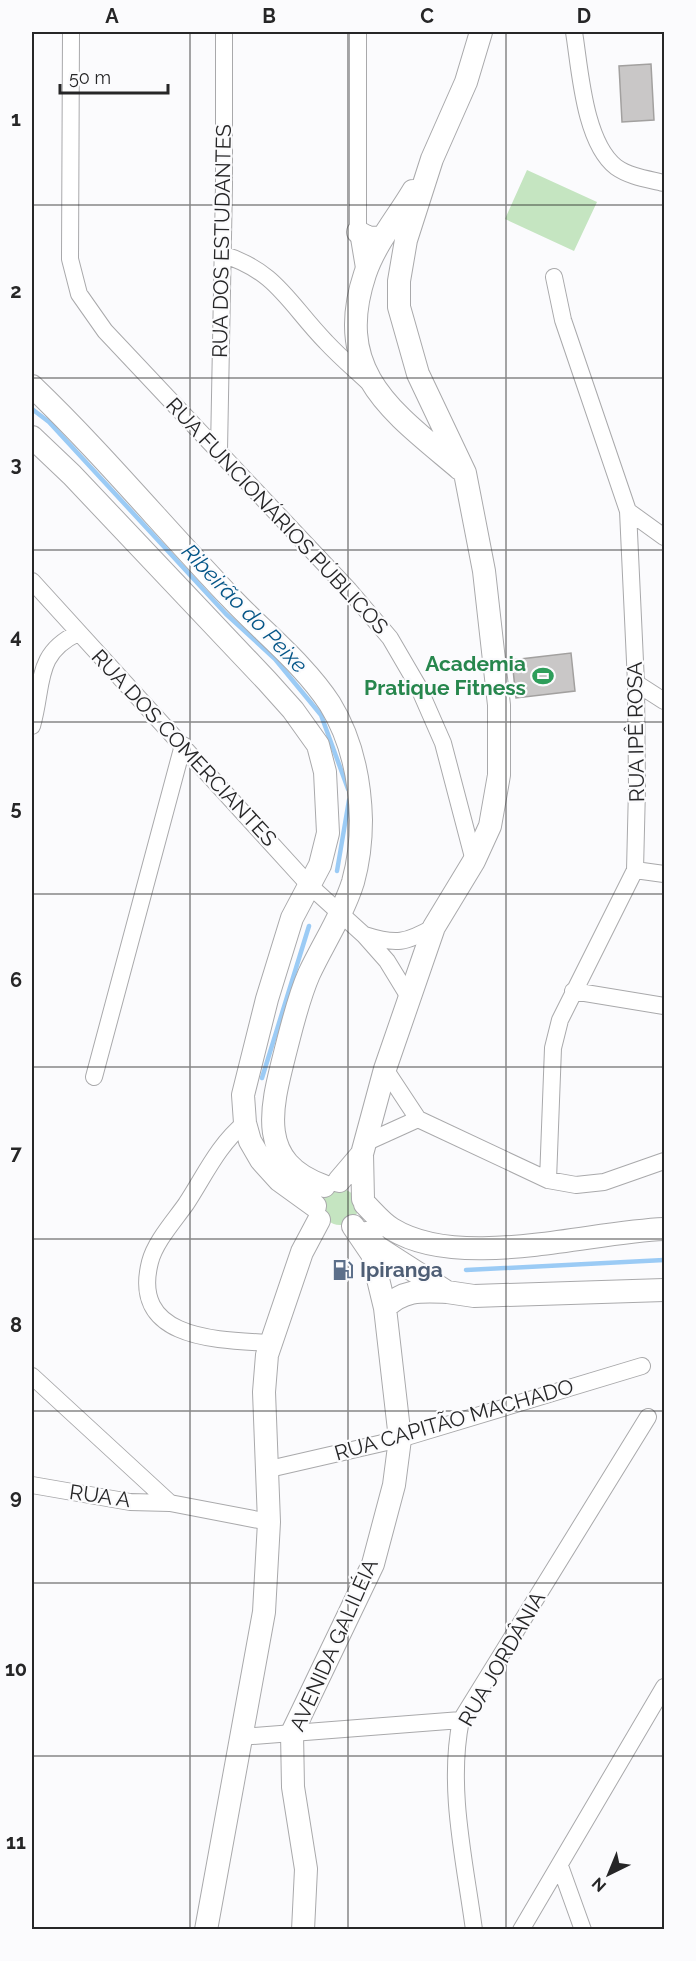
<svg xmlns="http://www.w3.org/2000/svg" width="696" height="1961" viewBox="0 0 696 1961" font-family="Raleway,sans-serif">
	<rect width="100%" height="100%" fill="#fbfbfd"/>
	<path fill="#c5e5c1" d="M 527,170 L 597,202 L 574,251 L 505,219 Z
		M322 1207a18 18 0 1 1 36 0a18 18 0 1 1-36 0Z"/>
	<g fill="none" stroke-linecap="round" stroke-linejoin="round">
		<path stroke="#9bcbf5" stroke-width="4.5" d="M 32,409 L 49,422 L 226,614 L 275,659 L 321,715 L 348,789
			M 337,871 L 349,800
			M 262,1078 L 309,926
			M 466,1270 L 664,1260"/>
	</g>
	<path fill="#c9c7c7" stroke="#a2a09f" stroke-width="1.5" d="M 651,64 L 654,120 L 622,122 L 619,66 Z
		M 571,653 L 575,691 L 516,698 L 512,660 Z"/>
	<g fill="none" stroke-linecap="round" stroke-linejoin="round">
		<defs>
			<path id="street" d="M 71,32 L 70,259 L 79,294 L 105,331 L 349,590 L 390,638 L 418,686 L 443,743 L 474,861
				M 358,32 L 358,232 L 365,274
				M 574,32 C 580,69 584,142 616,167 C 630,177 648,179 664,183
				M 221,254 C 276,270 289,304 326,342 C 339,356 353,368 367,381
				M 219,450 L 224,184 L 224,32
				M 628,511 L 664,537
				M 32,581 L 309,885 L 364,935 L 387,961 L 409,997
				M 636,683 L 664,701
				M 32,726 C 44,684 34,654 78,633
				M 635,870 L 664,874
				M 365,935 C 396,945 406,943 434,927
				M 573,991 L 664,1006
				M 385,1069 L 418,1119 L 548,1180 L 576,1185 L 604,1182 L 664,1161
				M 94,1077 L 183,745
				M 245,1123 C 218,1145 205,1175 186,1204 C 174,1221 155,1242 150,1262 C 130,1341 220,1340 271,1343
				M 365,1143 L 418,1119
				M 548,1180 L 553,1048 L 560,1020 L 635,870 L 637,788 L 636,683 L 628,511 L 563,320 L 554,277
				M 32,1376 L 170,1503 L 269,1522
				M 265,1470 L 400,1439 L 642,1366
				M 32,1485 L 130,1502 L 170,1503
				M 240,1737 L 461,1720
				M 560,1866 L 583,1930
				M 474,1930 C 465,1862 447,1788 461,1720 L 648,1417
				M 521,1930 L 664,1687"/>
			<path id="secondary" d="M 413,191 C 397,218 375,244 365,274 C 332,373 393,412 460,469
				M 358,232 L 369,238 L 383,237
				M 32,386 C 102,453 164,528 231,598 C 263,632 304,664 330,704 C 351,738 360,780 361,820 C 361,839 358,864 353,882 C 343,914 323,944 309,974 C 298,999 292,1026 285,1053 C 271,1108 256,1162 324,1186
				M 32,437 L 72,475 L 267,681 L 293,710 L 318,745 L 325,772 L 328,833 L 320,865 L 292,918 L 267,999 L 243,1095 L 245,1123 L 250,1141 L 261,1160 L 279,1180 L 315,1206
				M 339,1181 L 362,1154
				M 363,1199 L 362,1154 L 385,1069 L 434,927 L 474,861 L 490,826 L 499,775 L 499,705 L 484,571 L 465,473 L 418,374 L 399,307 L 399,281 L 406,240 L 432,159 L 466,82 L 481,32
				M 365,1204 C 373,1212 382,1223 392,1229 C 460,1271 587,1232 664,1229
				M 366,1233 L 377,1247 L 447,1292 L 474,1296 L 664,1290
				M 385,1308 C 404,1289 422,1291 447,1292
				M 206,1930 L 264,1612 L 269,1522 L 264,1392 L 267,1355 L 302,1252 L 319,1220
				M 303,1930 L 306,1869 L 293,1787 L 292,1733 L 373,1564 L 394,1485 L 400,1439 L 385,1308 L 372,1254 L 353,1226"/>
		</defs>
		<use href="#street" stroke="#a9a9ab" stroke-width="18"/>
		<use href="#secondary" stroke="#a9a9ab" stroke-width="24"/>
		<use href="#street" stroke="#fff" stroke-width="16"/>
		<use href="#secondary" stroke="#fff" stroke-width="22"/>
	</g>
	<path fill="none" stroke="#262627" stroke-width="1.5" stroke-opacity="0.55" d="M 190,32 L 190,1930M 348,32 L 348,1930M 506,32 L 506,1930M 32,205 L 664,205M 32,378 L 664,378M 32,550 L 664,550M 32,722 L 664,722M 32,894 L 664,894M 32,1067 L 664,1067M 32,1239 L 664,1239M 32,1411 L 664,1411M 32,1583 L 664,1583M 32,1756 L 664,1756"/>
	<defs>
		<symbol id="stadium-bare" viewBox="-9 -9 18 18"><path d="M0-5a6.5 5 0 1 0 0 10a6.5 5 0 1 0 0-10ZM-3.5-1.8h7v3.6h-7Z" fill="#2e9e5b" stroke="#fbfbfd" stroke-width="2.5" paint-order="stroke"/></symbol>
		<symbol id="fuel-bare" viewBox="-9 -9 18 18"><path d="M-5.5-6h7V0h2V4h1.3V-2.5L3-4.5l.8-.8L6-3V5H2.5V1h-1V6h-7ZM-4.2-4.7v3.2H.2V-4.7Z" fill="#5c6f8a" stroke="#fbfbfd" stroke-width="2.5" paint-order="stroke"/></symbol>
	</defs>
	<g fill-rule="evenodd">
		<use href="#stadium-bare" x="528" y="661" width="30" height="30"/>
		<use href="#fuel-bare" x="328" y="1255" width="30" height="30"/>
	</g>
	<g text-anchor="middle" stroke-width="4.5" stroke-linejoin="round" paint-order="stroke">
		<g font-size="21" fill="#262627" stroke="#fbfbfd">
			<text transform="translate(222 241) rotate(-89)" y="7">RUA DOS ESTUDANTES</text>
			<text transform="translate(277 516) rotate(47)" y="7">RUA FUNCIONÁRIOS PÚBLICOS</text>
			<text transform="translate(636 732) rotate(-91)" y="7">RUA IPÊ ROSA</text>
			<text transform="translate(184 748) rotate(47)" y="7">RUA DOS COMERCIANTES</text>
			<text transform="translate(454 1420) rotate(-16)" y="7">RUA CAPITÃO MACHADO</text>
			<text transform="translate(100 1496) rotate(8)" y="7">RUA A</text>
			<text transform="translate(334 1645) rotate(-66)" y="7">AVENIDA GALILÉIA</text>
			<text transform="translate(502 1659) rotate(-60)" y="7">RUA JORDÂNIA</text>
		</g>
		<g font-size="21" font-weight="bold" fill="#27864d" stroke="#fbfbfd" text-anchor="end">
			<text x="526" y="671">Academia<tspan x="526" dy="24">Pratique Fitness</tspan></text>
		</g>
		<g font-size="21" font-weight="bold" fill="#4e5e75" stroke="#fbfbfd" text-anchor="start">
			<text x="360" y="1277">Ipiranga</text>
		</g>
		<g font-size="22" font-style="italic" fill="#045587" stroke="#fbfbfd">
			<text transform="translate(245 608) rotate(46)" y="8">Ribeirão do Peixe</text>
		</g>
	</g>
	<rect width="696" height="1961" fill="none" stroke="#fbfbfd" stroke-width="66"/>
	<g transform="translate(609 1874) rotate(223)" stroke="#fbfbfd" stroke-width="4.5" paint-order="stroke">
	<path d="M0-4.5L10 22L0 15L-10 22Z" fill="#262627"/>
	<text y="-9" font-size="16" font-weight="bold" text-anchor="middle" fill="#262627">N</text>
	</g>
	<path d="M60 84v9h108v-9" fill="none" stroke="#262627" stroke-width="3"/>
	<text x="69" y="84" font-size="18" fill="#262627" stroke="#fbfbfd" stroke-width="4.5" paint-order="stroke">50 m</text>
	<rect x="33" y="33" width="630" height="1895" fill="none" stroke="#262627" stroke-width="2"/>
	<g font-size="20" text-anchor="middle" font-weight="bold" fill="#262627">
		<text x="112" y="23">A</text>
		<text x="269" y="23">B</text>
		<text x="427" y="23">C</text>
		<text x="584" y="23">D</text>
		<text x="16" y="126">1</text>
		<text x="16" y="298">2</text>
		<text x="16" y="471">3</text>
		<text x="16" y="643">4</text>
		<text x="16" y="815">5</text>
		<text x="16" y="987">6</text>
		<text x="16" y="1160">7</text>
		<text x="16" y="1332">8</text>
		<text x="16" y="1504">9</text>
		<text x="16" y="1676">10</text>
		<text x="16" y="1849">11</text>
	</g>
</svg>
